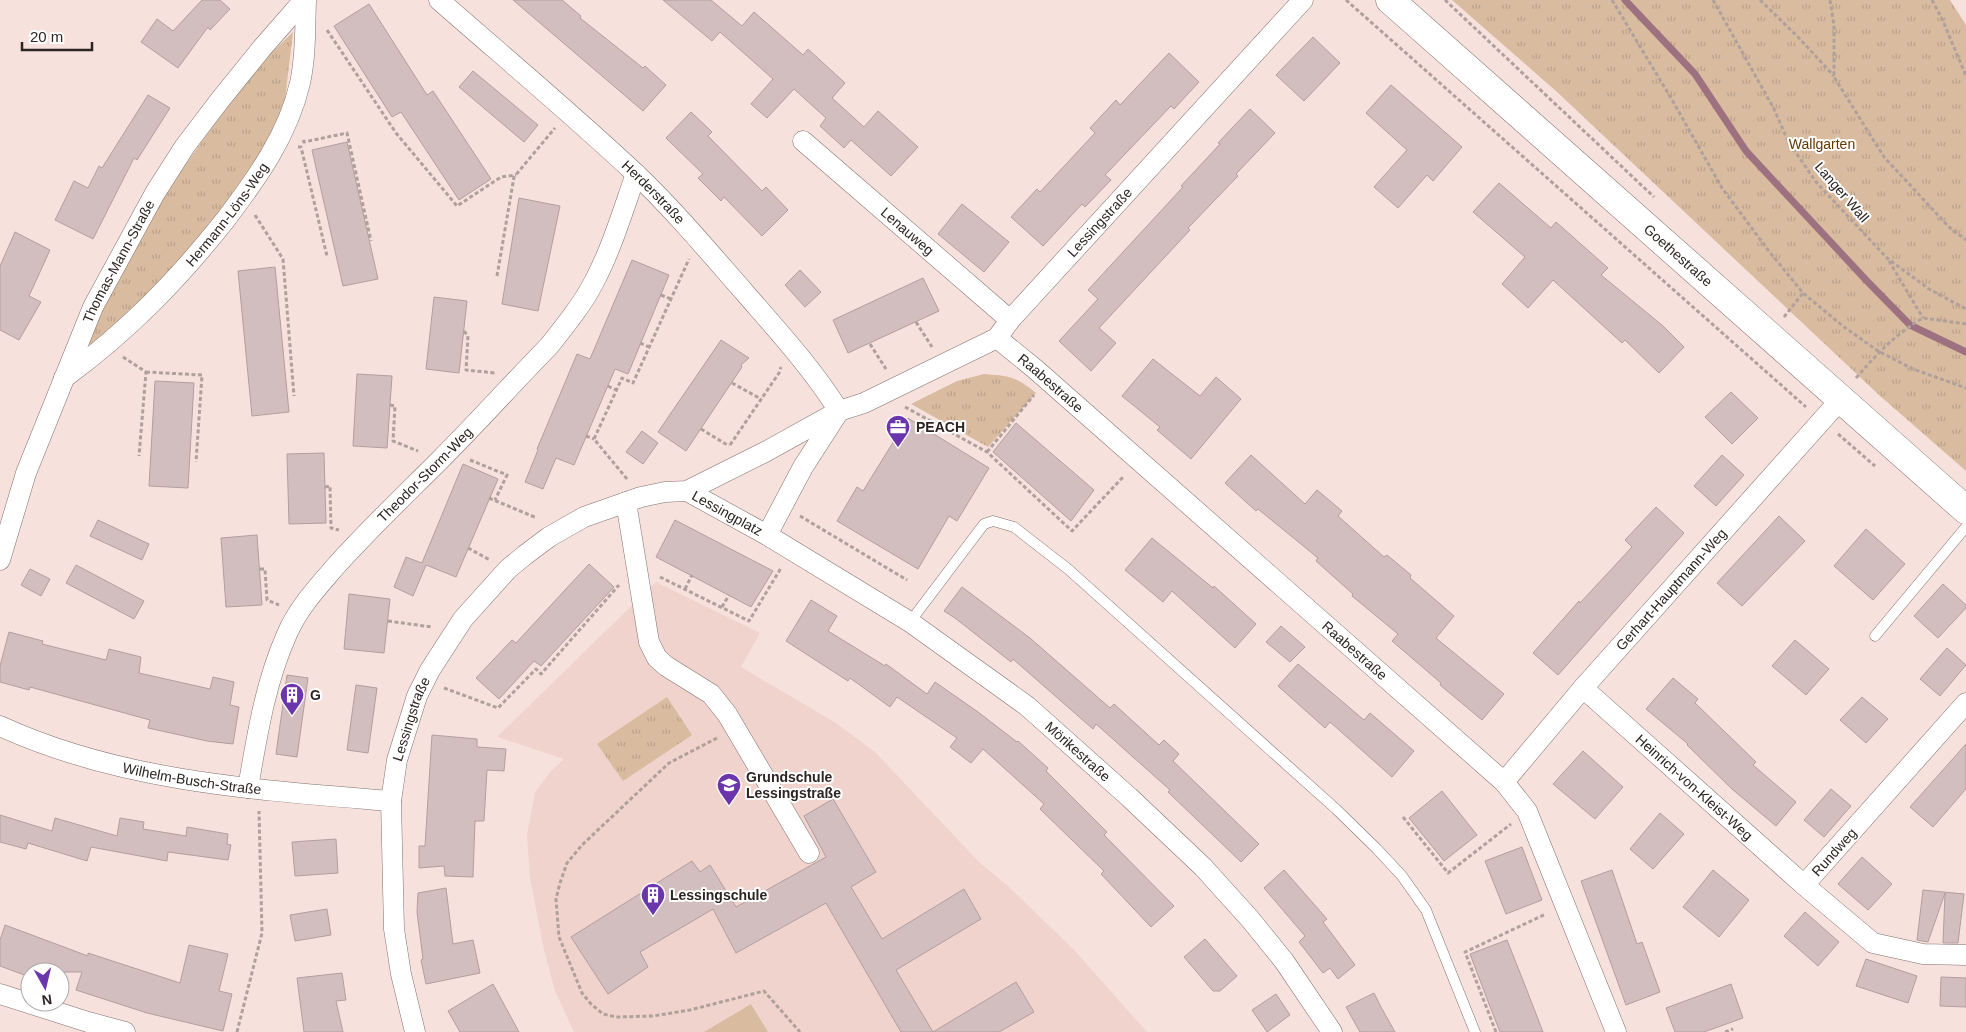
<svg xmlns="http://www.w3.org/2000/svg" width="1966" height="1032" viewBox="0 0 1966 1032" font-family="Arial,sans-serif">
	<defs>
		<pattern id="grass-tufts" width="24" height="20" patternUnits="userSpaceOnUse" patternTransform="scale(1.25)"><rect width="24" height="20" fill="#d9bc9f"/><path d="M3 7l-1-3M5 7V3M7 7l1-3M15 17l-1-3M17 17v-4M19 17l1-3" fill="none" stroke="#baa189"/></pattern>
	</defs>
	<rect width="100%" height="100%" fill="#f6e1dd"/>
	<path fill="#f1d3cd" d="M 656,582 L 760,633 L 741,667 L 836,723 L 875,752 L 979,862 L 1009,887 L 1074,950 L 1147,1032 L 574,1032 L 555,991 L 544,950 L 530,878 L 527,835 L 535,793 L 550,772 L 564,759 L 497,737 Z"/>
	<path fill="url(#grass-tufts)" d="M 1452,0 L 1950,0 L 1966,25 L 1966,471 L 1879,395 L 1557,92 Z
		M 293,32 L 284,108 L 254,175 L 142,306 L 96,347 L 90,345 L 89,340 L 100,313 L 160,200 L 218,119 L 264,60 Z
		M 984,374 C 1010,376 1015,376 1036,393 L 988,447 L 911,404 L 957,381 Z
		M 667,697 L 692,735 L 623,781 L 597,744 Z"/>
	<path fill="#d9bc9f" d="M 751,1004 L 768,1032 L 704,1032 Z"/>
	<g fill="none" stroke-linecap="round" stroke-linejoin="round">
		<path stroke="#9d7180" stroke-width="7" d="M 1625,0 L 1695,74 L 1746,151 L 1866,280 L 1910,325 L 1966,352"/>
	</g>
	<path fill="#d3bebf" stroke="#b29e9f" d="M 202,0 L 220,0 L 230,9 L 210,30 L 208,27 L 178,68 L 141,42 L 157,19 L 173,31 Z
		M 513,0 L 562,0 L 581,16 L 580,18 L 643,68 L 645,66 L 666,85 L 643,111 Z
		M 663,0 L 711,0 L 742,26 L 754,12 L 803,55 L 808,49 L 845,83 L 832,98 L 864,127 L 878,111 L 918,147 L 891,176 L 851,140 L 844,148 L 820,126 L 826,118 L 794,89 L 767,118 L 751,104 L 773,79 L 720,32 L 712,41 Z
		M 369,4 L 427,95 L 433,91 L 491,179 L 459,200 L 401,112 L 392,117 L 334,26 Z
		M 1313,37 L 1340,63 L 1304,101 L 1276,75 Z
		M 1169,53 L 1199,82 L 1174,109 L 1171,106 L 1105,175 L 1111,180 L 1085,207 L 1082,204 L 1043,246 L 1011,217 L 1037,189 L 1040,192 L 1095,133 L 1090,128 L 1116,100 L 1120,105 Z
		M 473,71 L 538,125 L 524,142 L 459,87 Z
		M 1391,85 L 1462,147 L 1433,181 L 1427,175 L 1398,208 L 1374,187 L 1407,150 L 1366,113 Z
		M 148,95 L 170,108 L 137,160 L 134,158 L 93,239 L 55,220 L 74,181 L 88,188 L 99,166 L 102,168 Z
		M 1250,109 L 1275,133 L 1236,174 L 1238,176 L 1188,228 L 1190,230 L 1099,328 L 1116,343 L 1091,371 L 1059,341 L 1098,299 L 1088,290 L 1183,187 L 1181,186 L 1220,144 L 1218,143 Z
		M 691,112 L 712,132 L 708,136 L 762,191 L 766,187 L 788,210 L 762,236 L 724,197 L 721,201 L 698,178 L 703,174 L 666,138 Z
		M 347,142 L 378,279 L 343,286 L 312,150 Z
		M 1499,183 L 1551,228 L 1556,222 L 1608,268 L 1601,275 L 1663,326 L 1684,347 L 1659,373 L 1625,340 L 1622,343 L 1553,280 L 1528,308 L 1502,284 L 1525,257 L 1473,212 Z
		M 519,198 L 560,206 L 538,311 L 502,304 Z
		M 962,204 L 1009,242 L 984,272 L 938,234 Z
		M 15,232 L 50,250 L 29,296 L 41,302 L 19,340 L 0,330 L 0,266 Z
		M 632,260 L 669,275 L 628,374 L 615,369 L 574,465 L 556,458 L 543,489 L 525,482 L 538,450 L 537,449 L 577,354 L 590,359 Z
		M 275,267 L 289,412 L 252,416 L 238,271 Z
		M 800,270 L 821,292 L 805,307 L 785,285 Z
		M 923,278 L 939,311 L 848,353 L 833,320 Z
		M 434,297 L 467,301 L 459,373 L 426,369 Z
		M 721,340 L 749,358 L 741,365 L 742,367 L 686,451 L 658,432 Z
		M 1153,359 L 1200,396 L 1216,377 L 1241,399 L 1191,459 L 1157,430 L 1160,427 L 1122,396 Z
		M 357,374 L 392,376 L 387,448 L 353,446 Z
		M 155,381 L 194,383 L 188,488 L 149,486 Z
		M 1731,392 L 1758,418 L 1732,444 L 1705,417 Z
		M 908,418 L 989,468 L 957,521 L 949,516 L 918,569 L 837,521 L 857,487 L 863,491 Z
		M 1016,423 L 1094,490 L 1071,521 L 993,452 Z
		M 642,431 L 658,443 L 643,464 L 626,452 Z
		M 324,453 L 326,523 L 289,524 L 287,454 Z
		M 1251,455 L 1305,504 L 1317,490 L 1342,511 L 1338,516 L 1384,557 L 1387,555 L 1411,575 L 1410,578 L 1454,616 L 1436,638 L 1504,694 L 1482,720 L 1440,685 L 1441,683 L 1392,641 L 1398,634 L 1352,596 L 1353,594 L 1316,561 L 1318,558 L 1258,509 L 1256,511 L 1225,483 Z
		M 1722,455 L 1744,475 L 1716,506 L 1694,486 Z
		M 463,464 L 498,479 L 456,577 L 426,565 L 413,596 L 394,587 L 406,557 L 422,563 Z
		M 1656,507 L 1684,533 L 1558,675 L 1533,653 L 1579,601 L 1580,603 L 1632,547 L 1625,540 Z
		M 1779,516 L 1805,541 L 1742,606 L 1717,583 Z
		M 98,520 L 149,544 L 142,560 L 90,536 Z
		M 675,520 L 773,571 L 751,607 L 656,557 Z
		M 1866,529 L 1905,564 L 1873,600 L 1834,566 Z
		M 257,535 L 262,605 L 226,607 L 221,538 Z
		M 1152,538 L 1213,588 L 1214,586 L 1256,624 L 1235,648 L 1172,591 L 1163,602 L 1125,570 Z
		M 589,564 L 614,587 L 541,666 L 534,661 L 499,699 L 476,678 L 512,640 L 516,643 Z
		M 76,565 L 144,601 L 134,619 L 66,583 Z
		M 30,569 L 50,579 L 41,596 L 21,585 Z
		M 1943,584 L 1966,605 L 1966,608 L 1938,638 L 1914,616 Z
		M 962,587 L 1030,638 L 1110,708 L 1114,704 L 1159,745 L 1164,740 L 1179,754 L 1173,761 L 1259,844 L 1241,862 L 1168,792 L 1170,790 L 1096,724 L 1093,729 L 1013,659 L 1011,662 L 955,618 L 944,611 Z
		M 349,594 L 390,599 L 384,653 L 344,649 Z
		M 811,600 L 837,616 L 828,631 L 885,666 L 886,664 L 927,694 L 935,682 L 978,712 L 1017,742 L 1018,741 L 1048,768 L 1046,771 L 1107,832 L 1104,835 L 1174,906 L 1151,927 L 1101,874 L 1104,871 L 1040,809 L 1044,804 L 983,749 L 971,763 L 950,747 L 957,738 L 897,697 L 890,707 L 850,678 L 848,681 L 786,641 Z
		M 1281,626 L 1305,647 L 1290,662 L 1266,642 Z
		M 9,632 L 43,641 L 42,644 L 106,660 L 109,649 L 141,657 L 139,673 L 210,689 L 213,677 L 234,682 L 230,705 L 239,707 L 233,744 L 207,741 L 148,728 L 150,720 L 30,687 L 29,690 L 0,682 L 0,666 Z
		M 1795,640 L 1829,669 L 1806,695 L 1772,666 Z
		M 1947,648 L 1966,665 L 1940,696 L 1920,679 Z
		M 1298,664 L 1364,720 L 1370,713 L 1414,751 L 1392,777 L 1330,722 L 1325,728 L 1278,686 Z
		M 287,675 L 308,678 L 297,757 L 276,754 Z
		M 1673,678 L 1698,699 L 1695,703 L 1756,762 L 1753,765 L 1796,802 L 1776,826 L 1732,789 L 1687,745 L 1688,744 L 1646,709 Z
		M 356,685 L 377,688 L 368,753 L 347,750 Z
		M 1862,697 L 1888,719 L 1866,743 L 1840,720 Z
		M 432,735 L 477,739 L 477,747 L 506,749 L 504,771 L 487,770 L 484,821 L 475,821 L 473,877 L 445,876 L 444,866 L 419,868 L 419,846 L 425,846 Z
		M 1966,744 L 1966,789 L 1933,827 L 1910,807 Z
		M 1583,751 L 1623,787 L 1595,819 L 1553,784 Z
		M 1831,789 L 1851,806 L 1824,837 L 1804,820 Z
		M 1442,791 L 1477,835 L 1444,861 L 1409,818 Z
		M 833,799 L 876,872 L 851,887 L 882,939 L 964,889 L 981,919 L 896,970 L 933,1032 L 1016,982 L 1034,1012 L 999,1032 L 901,1032 L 826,903 L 736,953 L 713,909 L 640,952 L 648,967 L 608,994 L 571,937 L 692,861 L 700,872 L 710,865 L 736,907 L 826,857 L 804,816 Z
		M 1660,813 L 1684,834 L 1653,869 L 1630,849 Z
		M 0,815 L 52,831 L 55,818 L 117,836 L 120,818 L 144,822 L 143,829 L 186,836 L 187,827 L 228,834 L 227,844 L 231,845 L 228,860 L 168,852 L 167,861 L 91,847 L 87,861 L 28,843 L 26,849 L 0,842 Z
		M 336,839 L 338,873 L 295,876 L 292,842 Z
		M 1522,847 L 1542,900 L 1506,914 L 1485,861 Z
		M 1862,857 L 1892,884 L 1868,910 L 1838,884 Z
		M 1284,870 L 1327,919 L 1323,922 L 1355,965 L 1338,979 L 1330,968 L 1323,973 L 1299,942 L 1305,936 L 1264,888 Z
		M 1612,870 L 1637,944 L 1642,942 L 1660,992 L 1626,1005 L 1581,881 Z
		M 1713,870 L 1749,900 L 1719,937 L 1683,907 Z
		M 446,888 L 453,944 L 473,940 L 480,973 L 426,984 L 421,960 L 423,959 L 417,912 L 418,893 Z
		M 1923,890 L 1964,894 L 1958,943 L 1943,943 L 1945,893 L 1928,942 L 1917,940 Z
		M 327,909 L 331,935 L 295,941 L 290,915 Z
		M 1805,912 L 1839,942 L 1818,966 L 1784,936 Z
		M 5,925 L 88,956 L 88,953 L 180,983 L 189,945 L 228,954 L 219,991 L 232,994 L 223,1031 L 147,1013 L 76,990 L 82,972 L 30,972 L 30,977 L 0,966 L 0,940 Z
		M 1205,939 L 1237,976 L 1220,991 L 1213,991 L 1184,957 Z
		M 1507,940 L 1526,988 L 1543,1032 L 1500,1032 L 1489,1004 L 1470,954 Z
		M 1866,959 L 1917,976 L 1908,1003 L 1856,986 Z
		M 342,973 L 346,1000 L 336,1001 L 343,1032 L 304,1032 L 297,978 Z
		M 1941,977 L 1966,978 L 1966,1007 L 1940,1006 Z
		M 493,984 L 519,1032 L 460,1032 L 448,1011 Z
		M 1731,984 L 1743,1018 L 1704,1032 L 1675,1032 L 1666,1008 Z
		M 1374,993 L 1381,1007 L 1395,1032 L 1360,1032 L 1356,1025 L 1346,1007 Z
		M 1276,994 L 1290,1015 L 1267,1032 L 1252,1010 Z"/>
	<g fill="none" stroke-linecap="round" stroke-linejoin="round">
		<defs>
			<path id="service" d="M 910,622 L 984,524 L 993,521 L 1014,527 L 1068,569 L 1336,809 L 1377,849 L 1402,876 L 1426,910 L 1475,1032
				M 1875,636 L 1966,527"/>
			<g id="minor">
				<path id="s1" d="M 439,0 C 504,57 571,113 635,173 C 674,210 709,252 745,293 C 778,331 812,368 839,411 L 803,467 L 767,535"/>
				<path id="s2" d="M 803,141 L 1010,320"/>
				<path id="s3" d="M 997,338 L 1034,368 L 1504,782 L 1527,811 L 1616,1032"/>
				<path id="s4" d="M 64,378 C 128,331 177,281 226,219 C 257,178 288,135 300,83 C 306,56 305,28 306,0"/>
				<path id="s5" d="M 687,491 L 767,535 L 910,622 L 1027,706 L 1129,797 L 1203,867 L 1250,919 L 1284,961 L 1332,1032"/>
				<path d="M 626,502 L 649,642 L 657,658 L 666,666 L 711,694 L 727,714 L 809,853"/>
				<path id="s6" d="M 0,560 L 26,473 L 93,307 L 155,193 L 185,146 L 220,100 L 262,48 L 304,0"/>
				<path id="s7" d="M 1583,688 L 1804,885"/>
				<path d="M 1966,703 L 1804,885 L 1873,943 L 1923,954 L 1966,955"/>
				<path id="s8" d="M 0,726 C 122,782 258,790 391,801"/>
				<path id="s9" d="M 1504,782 L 1583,688 L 1841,399"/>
				<path id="s10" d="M 248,788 C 257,736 265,683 287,634 C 298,608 317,588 335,567 C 368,530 404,496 439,461 C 476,424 512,384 549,346 C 565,326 582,305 594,282 C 612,248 623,210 636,174"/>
				<path d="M 0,994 L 88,1022 L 125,1032"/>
				<path id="s11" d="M 415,1032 L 401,974 L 394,929 L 391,801 L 397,760 L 417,696 L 430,670 L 463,619 L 508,569 L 525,555 L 549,537 L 584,517 L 641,497 L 665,492 L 687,491 L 765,452 L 839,411 L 864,403 L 997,338 L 1010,320 L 1303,0"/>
			</g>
			<g id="secondary">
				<path id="s12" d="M 1390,0 L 1966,510"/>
			</g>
		</defs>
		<use href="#service" stroke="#82706c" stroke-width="11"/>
		<use href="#minor" stroke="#82706c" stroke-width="21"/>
		<use href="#secondary" stroke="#82706c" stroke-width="29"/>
		<path stroke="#b0a09c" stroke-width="3" stroke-dasharray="4 2.5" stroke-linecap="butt" d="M 1346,0 L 1806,407
			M 1445,0 L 1654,197
			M 1612,0 L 1671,98 L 1722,188 L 1768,250 L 1803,293 L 1844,327 L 1878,351 L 1913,369 L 1966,388
			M 1713,0 L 1774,109 L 1788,141 L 1816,182 L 1887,258 L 1929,289 L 1966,309
			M 1760,0 L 1798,37 L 1834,76
			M 1830,0 L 1834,26 L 1834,77 L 1884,157 L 1949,227 L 1966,240
			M 1932,0 L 1943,21 L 1966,76
			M 327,30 L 396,133 L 457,206 L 501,177 L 516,175
			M 303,140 L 304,142 L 347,133 L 371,241
			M 298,147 L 301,147 L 327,256
			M 255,215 L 283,259 L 294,396
			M 1889,261 L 1923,318
			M 497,276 L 514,177 L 555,128
			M 661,295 L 671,299
			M 1784,317 L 1803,293
			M 916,322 L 932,347
			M 464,331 L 468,336 L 466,370 L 495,373
			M 640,343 L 649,347
			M 870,344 L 886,369
			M 123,357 L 146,372 L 139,456
			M 146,372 L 202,375 L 196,462
			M 1856,378 C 1877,354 1894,335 1923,318 L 1966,324
			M 732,383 L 761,399
			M 608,386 L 616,390
			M 390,405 L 395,406 L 393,441 L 418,451
			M 905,407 L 987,452 L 1072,531 L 1124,476
			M 701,429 L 729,446
			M 1838,434 L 1875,466
			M 586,436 L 594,439
			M 730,445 L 779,373 L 781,367
			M 987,452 L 1034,395
			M 470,460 L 507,475 L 495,500
			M 627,479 L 594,439 L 622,378 L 633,383 L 689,259
			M 325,487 L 330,486 L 331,528 L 339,530
			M 489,498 L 537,518
			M 800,516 L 907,580
			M 468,548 L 490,560
			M 260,569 L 265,569 L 267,600 L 279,605
			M 660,577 L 749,621 L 781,568
			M 685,589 L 692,575
			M 722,607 L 729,595
			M 388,621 L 432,627
			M 444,688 L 498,708 L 536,669 L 541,674 L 619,585
			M 717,738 L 669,763 L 582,845 L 567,863 L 560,883 L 556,899 L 559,937 L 582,993 L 591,1004 L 603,1014 L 616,1017 L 653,1016 L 690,1010 L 764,991 L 800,1032
			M 1403,817 L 1448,873 L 1511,824
			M 237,1032 L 262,933 L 259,811
			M 1496,1032 L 1465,952 L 1546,914
			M 1725,1032 L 1733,1029"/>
		<use href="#service" stroke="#fff" stroke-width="10"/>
		<use href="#minor" stroke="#fff" stroke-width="20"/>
		<use href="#secondary" stroke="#fff" stroke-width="28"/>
	</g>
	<defs>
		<symbol id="office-pin" viewBox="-11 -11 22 30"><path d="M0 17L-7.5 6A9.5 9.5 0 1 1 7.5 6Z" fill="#6b35ab" stroke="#fff"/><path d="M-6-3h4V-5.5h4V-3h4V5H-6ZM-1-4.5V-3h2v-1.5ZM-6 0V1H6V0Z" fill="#fff"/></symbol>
		<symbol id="building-pin" viewBox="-11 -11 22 30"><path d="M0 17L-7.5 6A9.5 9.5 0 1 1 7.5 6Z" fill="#6b35ab" stroke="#fff"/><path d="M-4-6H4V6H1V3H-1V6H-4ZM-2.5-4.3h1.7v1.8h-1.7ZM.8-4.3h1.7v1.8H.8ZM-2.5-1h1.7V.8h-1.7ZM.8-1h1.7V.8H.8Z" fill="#fff"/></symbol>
		<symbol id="school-pin" viewBox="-11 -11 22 30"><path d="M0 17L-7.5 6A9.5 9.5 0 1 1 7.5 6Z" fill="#6b35ab" stroke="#fff"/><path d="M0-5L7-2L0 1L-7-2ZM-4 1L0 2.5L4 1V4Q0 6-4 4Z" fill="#fff"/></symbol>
	</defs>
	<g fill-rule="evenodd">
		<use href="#office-pin" x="884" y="413" width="28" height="38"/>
		<use href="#building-pin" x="278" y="681" width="28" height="38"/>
		<use href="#school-pin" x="715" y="771" width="28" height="38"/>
		<use href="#building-pin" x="639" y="881" width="28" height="38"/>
	</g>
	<g text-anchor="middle" stroke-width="4" stroke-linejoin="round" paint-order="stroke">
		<g font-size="14" fill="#5f3800" stroke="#fff">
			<text x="1822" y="149">Wallgarten</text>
		</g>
		<g font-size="14" fill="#2c2422" stroke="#fff">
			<text transform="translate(1842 192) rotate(49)" y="5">Langer Wall</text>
			<text dy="5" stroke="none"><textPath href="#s1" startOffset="288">Herderstraße</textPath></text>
			<text dy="5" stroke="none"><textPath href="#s4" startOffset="232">Hermann-Löns-Weg</textPath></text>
			<text dy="5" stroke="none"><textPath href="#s11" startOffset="1199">Lessingstraße</textPath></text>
			<text dy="5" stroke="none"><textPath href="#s2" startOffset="138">Lenauweg</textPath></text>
			<text dy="5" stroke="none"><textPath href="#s12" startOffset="385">Goethestraße</textPath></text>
			<text dy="5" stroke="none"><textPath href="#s6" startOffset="322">Thomas-Mann-Straße</textPath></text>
			<text dy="5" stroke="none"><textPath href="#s3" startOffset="70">Raabestraße</textPath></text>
			<text dy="5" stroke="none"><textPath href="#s10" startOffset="371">Theodor-Storm-Weg</textPath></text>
			<text dy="5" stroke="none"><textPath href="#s5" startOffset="46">Lessingplatz</textPath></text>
			<text dy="5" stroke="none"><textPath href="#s9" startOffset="255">Gerhart-Hauptmann-Weg</textPath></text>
			<text dy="5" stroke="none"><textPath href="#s3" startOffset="475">Raabestraße</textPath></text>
			<text dy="5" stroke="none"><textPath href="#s11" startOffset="318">Lessingstraße</textPath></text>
			<text dy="5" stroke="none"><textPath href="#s5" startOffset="471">Mörikestraße</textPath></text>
			<text dy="5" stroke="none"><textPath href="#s8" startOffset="200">Wilhelm-Busch-Straße</textPath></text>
			<text dy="5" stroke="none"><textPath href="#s7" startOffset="149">Heinrich-von-Kleist-Weg</textPath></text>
			<text transform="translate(1834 852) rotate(-48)" y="5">Rundweg</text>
		</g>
		<g font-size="14" font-weight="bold" fill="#2c2422" stroke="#fff" text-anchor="start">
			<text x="916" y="432">PEACH</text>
			<text x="310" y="700">G</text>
			<text x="746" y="782">Grundschule<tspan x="746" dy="16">Lessingstraße</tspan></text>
			<text x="670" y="900">Lessingschule</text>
		</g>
	</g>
	<g transform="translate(45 987) rotate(172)"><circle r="24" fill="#ffffff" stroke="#aba7a7"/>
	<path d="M0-4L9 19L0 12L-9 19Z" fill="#6b35ab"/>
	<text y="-8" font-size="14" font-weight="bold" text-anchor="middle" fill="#2c2422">N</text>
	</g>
	<path d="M22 42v8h70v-8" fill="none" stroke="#2c2422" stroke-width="2.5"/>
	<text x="30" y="42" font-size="15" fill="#2c2422" stroke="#ffffff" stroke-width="4" paint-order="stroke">20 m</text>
</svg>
